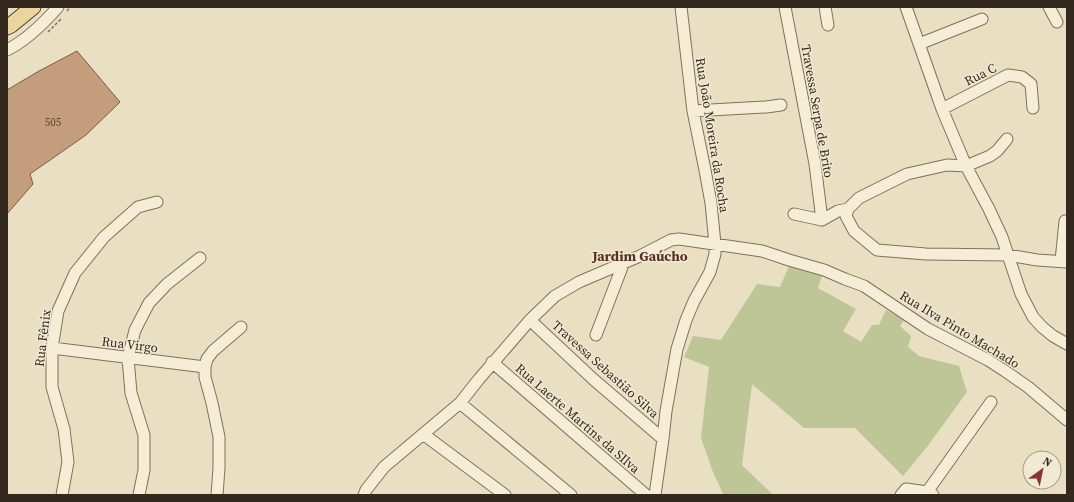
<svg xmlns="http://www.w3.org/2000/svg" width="1074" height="502" viewBox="0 0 1074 502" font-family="'Source Serif 4',serif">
	<rect width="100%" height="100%" fill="#e9dfc2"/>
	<path fill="#bec698" d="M 789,266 L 822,276 L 818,288 L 856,309 L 843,331 L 861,342 L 872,325 L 879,325 L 886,310 L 904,320 L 900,326 L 911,336 L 908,347 L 919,356 L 959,366 L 967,392 L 927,447 L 903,476 L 855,428 L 804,428 L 752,384 L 742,465 L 773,495 L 725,495 L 723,494 L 713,472 L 701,438 L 709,367 L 684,357 L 693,336 L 721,340 L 757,284 L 780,287 Z"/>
	<path fill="#c49d7c" stroke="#7e5d44" d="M 77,51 L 120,102 L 86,135 L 30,174 L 33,184 L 7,214 L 7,90 L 39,71 Z"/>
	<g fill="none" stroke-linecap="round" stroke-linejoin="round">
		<defs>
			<path id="minor" d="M 785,7 L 815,164 L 822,220
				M 825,7 L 828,25
				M 906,7 L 942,109 L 966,166 L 989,209 L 1002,237 L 1021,294 L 1033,317 L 1042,327 L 1053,336 L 1067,344
				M 1049,7 L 1057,22
				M 919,44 L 982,19
				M 7,50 C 27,40 43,24 58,7
				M 942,109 L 1008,75 L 1022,77 L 1031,84 L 1033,108
				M 693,111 L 766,107 L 781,105
				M 1007,139 L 997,151 L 990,156 L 966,166 L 947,165 L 907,174 L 859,198 L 848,209 L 846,216 L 854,231 L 877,250 L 926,254 L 1008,255 L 1037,260 L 1067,262
				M 794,214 L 822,220
				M 822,220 L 838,211 L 848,209
				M 1061,261 L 1065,221
				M 530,320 L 593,379 L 663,439
				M 596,335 L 624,262
				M 52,348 L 205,367
				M 492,362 L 646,495
				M 460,403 L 571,495
				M 423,434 L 505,495
				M 927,492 L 991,402
				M 62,495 L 68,462 L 64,429 L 52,387 L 52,348 L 58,311 L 75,273 L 104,237 L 138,207 L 157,202
				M 139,495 L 144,470 L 144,435 L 131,393 L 128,358 L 135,330 L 149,303 L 167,284 L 200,258
				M 217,495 L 219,468 L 219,437 L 212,403 L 205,377 L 205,367 L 207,359 L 213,351 L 241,327
				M 364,495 L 366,490 L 384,467 L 460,403 L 479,379 L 530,320 L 555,296 L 579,282 L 640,256 L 671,240 L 679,239 L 762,251 L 789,260 L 824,270 L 845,279 L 864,286 L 928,329 L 988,360 L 1005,371 L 1028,387 L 1067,420
				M 655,495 L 663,439 L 666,411 L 677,349 L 686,320 L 694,301 L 710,272 L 715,254 L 715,244 L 711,203 L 705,170 L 693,111 L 681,7
				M 901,495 L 906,489 L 927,492 L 933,495"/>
			<path id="major" d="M 7,27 L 11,25 L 33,7"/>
		</defs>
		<use href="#minor" stroke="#81715b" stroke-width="13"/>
		<use href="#major" stroke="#4f402f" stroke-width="17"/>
		<path stroke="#81715b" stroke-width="1.5" stroke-dasharray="3 2" stroke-linecap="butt" d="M 67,11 L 70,7
			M 48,32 L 61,19"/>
		<use href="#minor" stroke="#f5edd5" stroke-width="11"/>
		<use href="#major" stroke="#e9d59d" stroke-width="15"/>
	</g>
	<g text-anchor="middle" stroke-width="3" stroke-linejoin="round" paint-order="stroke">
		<g font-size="11" fill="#574636">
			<text x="53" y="126">505</text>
		</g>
		<g font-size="13" fill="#33291e" stroke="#f1e9d1">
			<text transform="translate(980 74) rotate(-27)" y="5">Rua C</text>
			<text transform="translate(818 111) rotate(80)" y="5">Travessa Serpa de Brito</text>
			<text transform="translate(713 135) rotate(81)" y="5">Rua João Moreira da Rocha</text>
			<text transform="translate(960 329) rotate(31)" y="5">Rua Ilva Pinto Machado</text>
			<text transform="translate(42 338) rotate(-83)" y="5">Rua Fênix</text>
			<text transform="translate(130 344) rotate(7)" y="5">Rua Virgo</text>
			<text transform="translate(606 369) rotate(42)" y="5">Travessa Sebastião Silva</text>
			<text transform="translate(578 418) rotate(41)" y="5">Rua Laerte Martins da SIlva</text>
		</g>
		<g font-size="14" font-weight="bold" fill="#5b3022" stroke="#f1e9d1">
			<text x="640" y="261">Jardim Gaúcho</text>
		</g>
	</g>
	<rect width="1074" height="502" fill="none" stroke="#33291e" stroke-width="16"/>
	<g transform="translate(1042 470) rotate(33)"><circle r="19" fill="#f1e9d1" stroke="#a59c89"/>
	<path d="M0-3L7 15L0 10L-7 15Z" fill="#8a3531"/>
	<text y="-6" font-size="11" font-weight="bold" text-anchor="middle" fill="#33291e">N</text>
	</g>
</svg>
